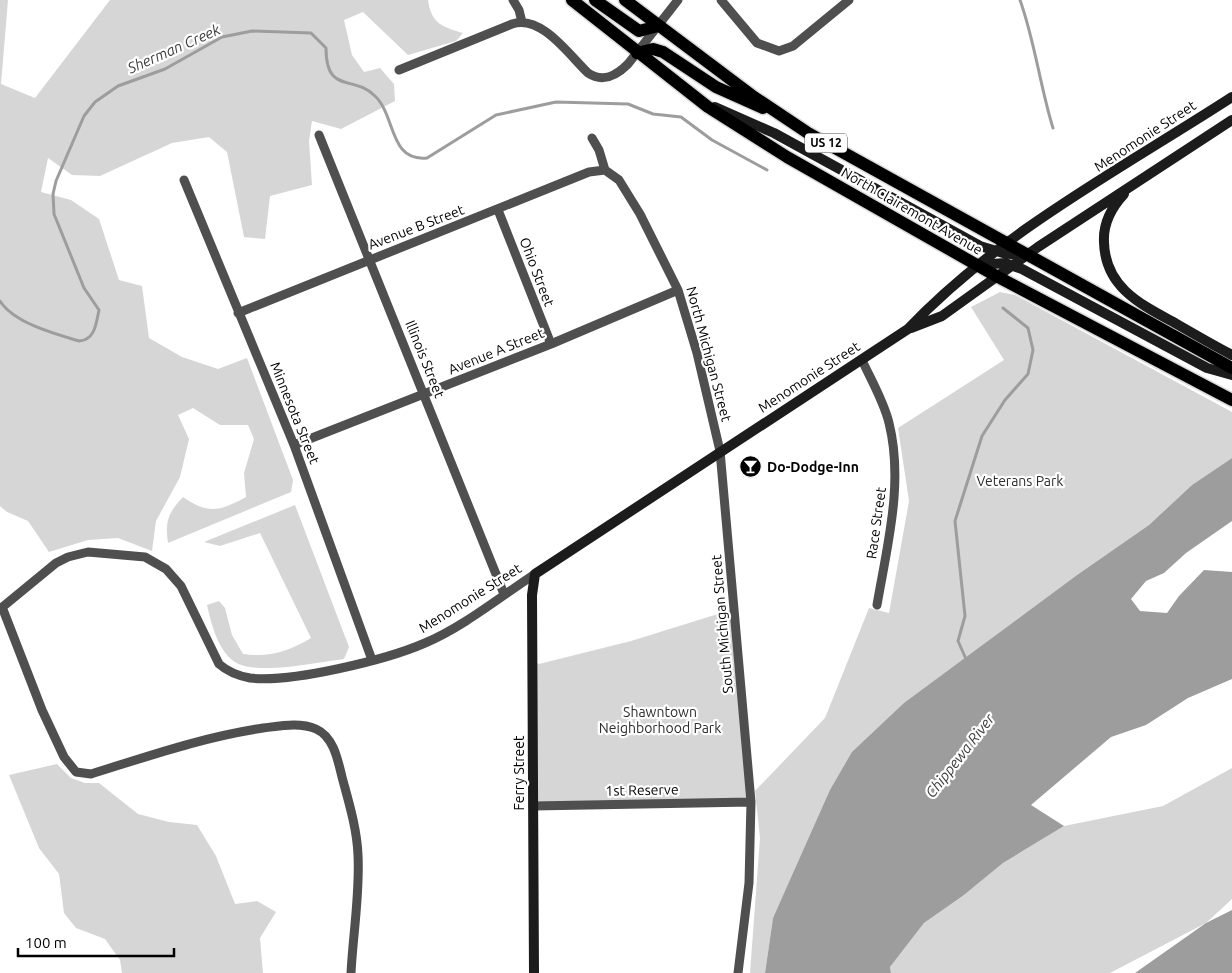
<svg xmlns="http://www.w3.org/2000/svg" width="1232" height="973" viewBox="0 0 1232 973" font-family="Ubuntu,sans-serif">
	<rect width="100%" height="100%" fill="#fff"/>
	<path fill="#d6d6d6" d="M 0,0 L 8,0 L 1,84 L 35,98 L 110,0 L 428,0 C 431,23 442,27 463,33 L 456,41 L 408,55 L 363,12 L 344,20 L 352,55 L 364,72 L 380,68 L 394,84 L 395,101 L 341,129 L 312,121 L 309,141 L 312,185 L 270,196 L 265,239 L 244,237 L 227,152 L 209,137 L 172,143 L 100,176 L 72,175 L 48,158 L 41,192 L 71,200 L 99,219 L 119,280 L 142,286 L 149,338 L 182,357 L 218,369 L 247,358 L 293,480 L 291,492 L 168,543 C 165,521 168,513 183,497 C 209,515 220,511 246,497 L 244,473 L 254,439 L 248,425 L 220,425 L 193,408 L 178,415 L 189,439 L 180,477 L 156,521 L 152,551 L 118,538 L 88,540 L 49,552 L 28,521 L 7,512 L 0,506 Z
		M 1000,292 L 1015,295 L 1232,412 L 1232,458 L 1192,485 L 1149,525 L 1077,575 L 905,703 L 808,842 L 773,918 L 765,973 L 750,973 L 760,838 L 755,791 L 825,718 L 869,608 L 889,613 L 909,501 L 898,428 L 1004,360 L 971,307 Z
		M 295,505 L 349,647 L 344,659 C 318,662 256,676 235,662 C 218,651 211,623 207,605 L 219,601 L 225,608 L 232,635 L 243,654 C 268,658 290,651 311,638 L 260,533 L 220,546 L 204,542 Z
		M 734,609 L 751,802 L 533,806 L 532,661 L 539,664 L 631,641 Z
		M 57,764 L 71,778 L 85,783 L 99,783 L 138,814 L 169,822 L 197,825 L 216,856 L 235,904 L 257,901 L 276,912 L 260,938 L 263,973 L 122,973 L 120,960 L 105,939 L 76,928 L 64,913 L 59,874 L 39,848 L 9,775 Z
		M 1232,768 L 1232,899 L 1206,923 L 1110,973 L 891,973 L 890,967 L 924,923 L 964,895 L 1003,863 L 1064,826 L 1163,806 Z"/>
	<path fill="#9d9d9d" d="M 1232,458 L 1232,521 L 1186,553 L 1164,573 L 1146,581 L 1131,599 L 1140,611 L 1167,613 L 1179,596 L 1204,570 L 1232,572 L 1232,679 L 1188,698 L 1146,725 L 1111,737 L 1031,805 L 1064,826 L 1003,863 L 964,895 L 924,923 L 890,967 L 891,973 L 765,973 L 773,918 L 830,790 L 852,752 L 904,703 L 1077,575 L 1149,525 L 1192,485 Z
		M 1232,910 L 1232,973 L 1135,973 L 1206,923 Z"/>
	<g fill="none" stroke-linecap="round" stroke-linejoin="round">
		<path stroke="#9d9d9d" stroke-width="3" d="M 1020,0 C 1035,42 1040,86 1053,128
			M 0,301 C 14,323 55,334 79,341 C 95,340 96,324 99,310 L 84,288 L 54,214 L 53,194 L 56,181 L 84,116 L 95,102 L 118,86 L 165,69 L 222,37 L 252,31 L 311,33 L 326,48 C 326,95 353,74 375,96 C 396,116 389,162 427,158 L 496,115 L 556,102 L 628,104 L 653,114 L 681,117 L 712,140 L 767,170
			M 966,659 L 958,641 L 965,616 L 955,521 L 982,436 L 1005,400 L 1028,374 L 1033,350 L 1028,328 L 1003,308"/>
		<defs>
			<path id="primary" d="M 572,0 L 708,107 L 787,157 L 998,277 L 1232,400
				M 595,0 L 639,31 L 658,26
				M 625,0 L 754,97 L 808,133 L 1232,368
				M 637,53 L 653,49 L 663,52 L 716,87 L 763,108"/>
		</defs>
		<use href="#primary" stroke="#dbdbdb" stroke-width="15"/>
		<path stroke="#4f4f4f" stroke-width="9" d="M 513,0 L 519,10 L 522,22
			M 721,0 L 757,43 L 779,51 L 793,46 L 849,0
			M 399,70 L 512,24 C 541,14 569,55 588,73 C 603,83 616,76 628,64 L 678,0
			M 319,135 L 504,594
			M 592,138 L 599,150 L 605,170 L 619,180 L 640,214 L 678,290 L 697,353 L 720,451 L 751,802 L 749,883 L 738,973
			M 184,180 L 294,445 L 372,660
			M 498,210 L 551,344
			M 238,313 L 589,172 L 605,170
			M 862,360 C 871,380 884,402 889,423 C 904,483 887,546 877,605
			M 294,445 L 551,344 L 678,290
			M 2,607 L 42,710 L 64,757 L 76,772 L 91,774 C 149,756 203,737 263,728 C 280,726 300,722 316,729 C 334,737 338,761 342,777 C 349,803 357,829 358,855 C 360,894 353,934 351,973
			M 0,609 L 56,563 L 68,557 L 88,552 L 145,557 L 166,569 L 181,586 L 219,664 C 228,672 239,676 250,678 C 291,683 386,660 425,643 C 463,627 500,597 535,574
			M 533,806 L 751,802"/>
		<path stroke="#1c1c1c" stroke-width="10" d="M 715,107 L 774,133 L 980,246 L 1003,253 L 1026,256
			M 1124,194 C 1112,207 1103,224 1104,242 C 1105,287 1140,304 1175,323 C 1194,334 1213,345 1232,355
			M 980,265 L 1005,263 L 1022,269 L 1207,368 L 1232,375
			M 911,328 L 942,316 L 1038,247 L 1232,120
			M 534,973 L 532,595 L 535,574 L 908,329 C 1000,232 1121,169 1232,97"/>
		<use href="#primary" stroke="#000" stroke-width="12"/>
	</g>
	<defs>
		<symbol id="bar-disc" viewBox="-11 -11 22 22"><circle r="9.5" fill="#000" stroke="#fff"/><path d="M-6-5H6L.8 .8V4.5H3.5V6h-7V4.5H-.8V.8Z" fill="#fff"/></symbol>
	</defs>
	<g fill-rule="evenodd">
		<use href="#bar-disc" x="738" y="454" width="25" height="25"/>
	</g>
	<g text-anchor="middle" stroke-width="4.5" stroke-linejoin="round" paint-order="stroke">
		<rect fill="#fff" stroke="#4c4c4c" stroke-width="1" x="805" y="133.5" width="42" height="19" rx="4"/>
		<g font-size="12" font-weight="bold" fill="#000">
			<text x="826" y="147">US 12</text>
		</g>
		<g font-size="14" fill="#000" stroke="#fff">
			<text transform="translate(1145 136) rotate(-33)" y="5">Menomonie Street</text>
			<text transform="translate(912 211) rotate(30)" y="5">North Clairemont Avenue</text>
			<text transform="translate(416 227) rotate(-21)" y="5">Avenue B Street</text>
			<text transform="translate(537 272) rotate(69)" y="5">Ohio Street</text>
			<text transform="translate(496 351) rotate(-22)" y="5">Avenue A Street</text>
			<text transform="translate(709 354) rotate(75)" y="5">North Michigan Street</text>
			<text transform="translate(425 359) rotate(68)" y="5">Illinois Street</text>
			<text transform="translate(809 377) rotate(-33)" y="5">Menomonie Street</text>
			<text transform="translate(295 413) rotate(68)" y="5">Minnesota Street</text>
			<text transform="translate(876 523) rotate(-82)" y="5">Race Street</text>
			<text transform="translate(470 598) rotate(-32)" y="5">Menomonie Street</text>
			<text transform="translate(722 624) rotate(-95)" y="5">South Michigan Street</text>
			<text transform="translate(519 773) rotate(-90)" y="5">Ferry Street</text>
			<text transform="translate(642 790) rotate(-1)" y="5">1st Reserve</text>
		</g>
		<g font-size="14" font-weight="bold" fill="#000" stroke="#fff" text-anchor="start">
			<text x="767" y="472">Do-Dodge-Inn</text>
		</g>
		<g font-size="14" fill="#2d2d2d" stroke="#fff">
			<text x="1020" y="486">Veterans Park</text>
			<text x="660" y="717">Shawntown<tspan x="660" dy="16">Neighborhood Park</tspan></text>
		</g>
		<g font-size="15" font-style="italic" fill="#3e3e3e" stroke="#fff">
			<text transform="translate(174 49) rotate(-24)" y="5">Sherman Creek</text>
			<text transform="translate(960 756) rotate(-52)" y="5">Chippewa River</text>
		</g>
	</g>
	<path d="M18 948v8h156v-8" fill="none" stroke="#000000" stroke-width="2.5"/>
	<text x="25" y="948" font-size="15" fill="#000000" stroke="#ffffff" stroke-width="4" paint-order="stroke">100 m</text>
</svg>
